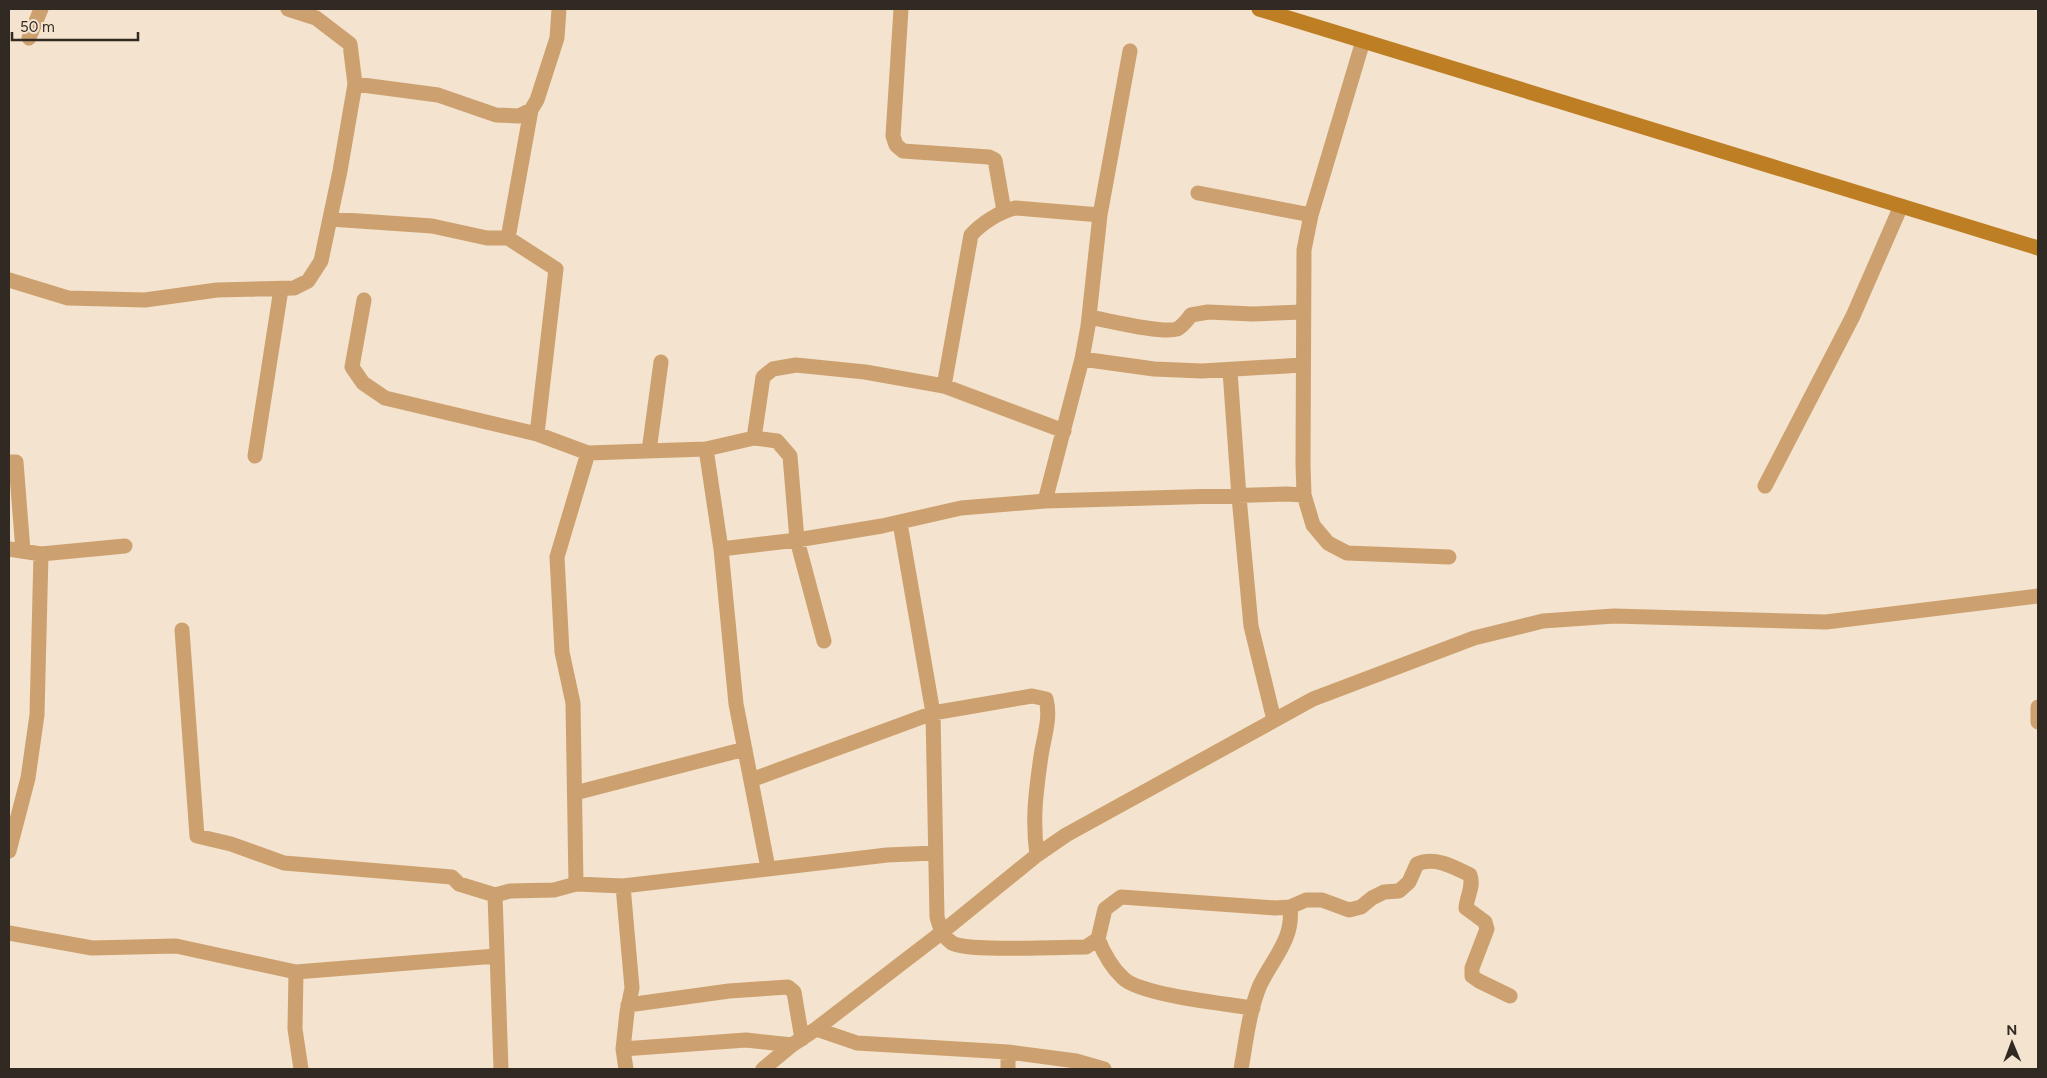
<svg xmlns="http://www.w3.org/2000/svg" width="2047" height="1078" viewBox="0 0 2047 1078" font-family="Figtree,sans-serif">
	<rect width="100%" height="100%" fill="#f4e3ce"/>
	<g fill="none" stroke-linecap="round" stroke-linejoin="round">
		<path stroke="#cca16f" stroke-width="15" d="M 288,9 L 316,18 L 350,44 L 355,84
			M 901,9 L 893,136 L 896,145 L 903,151 L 989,157 L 995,160 L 1004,211
			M 29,38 L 41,9
			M 1363,41 L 1311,215 L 1304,250 L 1303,464 L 1304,495 L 1313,525 L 1328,543 L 1347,553 L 1449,557
			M 1198,193 L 1311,215
			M 330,219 L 432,226 L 487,238 L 508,238 L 556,269 L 537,434
			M 508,238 L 531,110
			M 9,280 L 68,298 L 145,300 L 217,290 L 294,288 L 308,281 L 321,261 L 340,171 L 355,84 L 438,95 L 496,115 L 519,116 L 531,110 L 537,100 L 557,38 L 559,9
			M 364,300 L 352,367 L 363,383 L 385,398 L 537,434 L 588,453 L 706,449 L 754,438 L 777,441 L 790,456 L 797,540 L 824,641
			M 1089,317 C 1107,320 1162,334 1177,329 C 1183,326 1187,320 1191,315 L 1208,312 L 1253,314 L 1302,312
			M 1082,359 L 1154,369 L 1202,371 L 1302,365
			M 1230,371 L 1239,497 L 1251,626 L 1274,720
			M 944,386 L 971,235 C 982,223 999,212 1015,208 L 1100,215
			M 754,438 L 763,377 L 773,369 L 796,365 L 865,372 L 944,386 L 1064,431
			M 706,449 L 721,549 L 736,704 L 768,868
			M 649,451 L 661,362
			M 255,456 L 281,289
			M 9,462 L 16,462 L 23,551
			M 1765,486 L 1853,316 L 1901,206
			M 1045,501 L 1082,359 L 1088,326 L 1100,215 L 1130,51
			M 900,523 L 933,713 L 937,917 C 940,927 942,936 952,943 C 967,952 1062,947 1086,947 L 1098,939 L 1105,909 L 1121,897 L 1275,908 L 1290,907 L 1306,900 L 1322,900 L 1349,910 L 1361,907 L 1372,898 L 1384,892 L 1399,891 L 1409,882 L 1417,864 C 1435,856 1454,867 1470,875 C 1474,887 1467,895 1466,908 L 1485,922 L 1487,929 L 1472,968 L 1472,976 L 1479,981 L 1510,996
			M 9,549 L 41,554 L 125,546
			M 721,549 L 797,540 L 882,526 L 961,508 L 1045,501 L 1286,494 L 1304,495
			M 182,630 L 197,836 L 231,844 L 284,863 L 452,877 L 459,884 L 495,895 L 510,891 L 554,890 L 576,884 L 623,886 L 887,855 L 935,853
			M 2038,707 L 2038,722
			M 751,780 L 933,713 L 1032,696 L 1046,699 C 1051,718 1044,736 1041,756 C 1036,791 1032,820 1037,855
			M 575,793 L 745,749
			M 9,851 L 28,778 L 37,715 L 41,554
			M 576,884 L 573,703 L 562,652 L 557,557 L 588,453
			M 623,886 L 632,988 L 627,1012 L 623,1049 L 626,1069
			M 495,895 L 501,1069
			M 9,933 L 92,948 L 176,946 L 296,972 L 496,956
			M 1098,939 C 1104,954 1111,967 1123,978 C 1140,995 1226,1004 1253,1008
			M 296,972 L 295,1029 L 301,1069
			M 628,1005 L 729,991 L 788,987 L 794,992 L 802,1039
			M 816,1029 L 857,1043 L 1008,1052 L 1076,1061 L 1104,1069
			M 623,1049 L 746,1040 L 792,1045
			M 1008,1052 L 1008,1069
			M 763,1069 L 792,1045 L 816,1029 L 941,933 L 1037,855 L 1066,835 L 1313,699 L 1474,638 L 1543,621 L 1614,616 L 1826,622 L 2038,596
			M 1241,1069 C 1246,1042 1249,1011 1260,985 C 1273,958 1294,939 1290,907"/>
		<path stroke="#bd7e24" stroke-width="15" d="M 1259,9 L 2038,248"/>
	</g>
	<rect width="2047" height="1078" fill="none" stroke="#302a22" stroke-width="20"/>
	<g transform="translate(2012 1043) rotate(359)" stroke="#f4e3ce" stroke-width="4" paint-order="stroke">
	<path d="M0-4L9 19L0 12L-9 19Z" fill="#302a22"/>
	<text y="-8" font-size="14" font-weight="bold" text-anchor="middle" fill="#302a22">N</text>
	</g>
	<path d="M12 32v8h126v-8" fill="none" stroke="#302a22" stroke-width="2.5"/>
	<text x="20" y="32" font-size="15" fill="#302a22" stroke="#f4e3ce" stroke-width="4" paint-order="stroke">50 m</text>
</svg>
